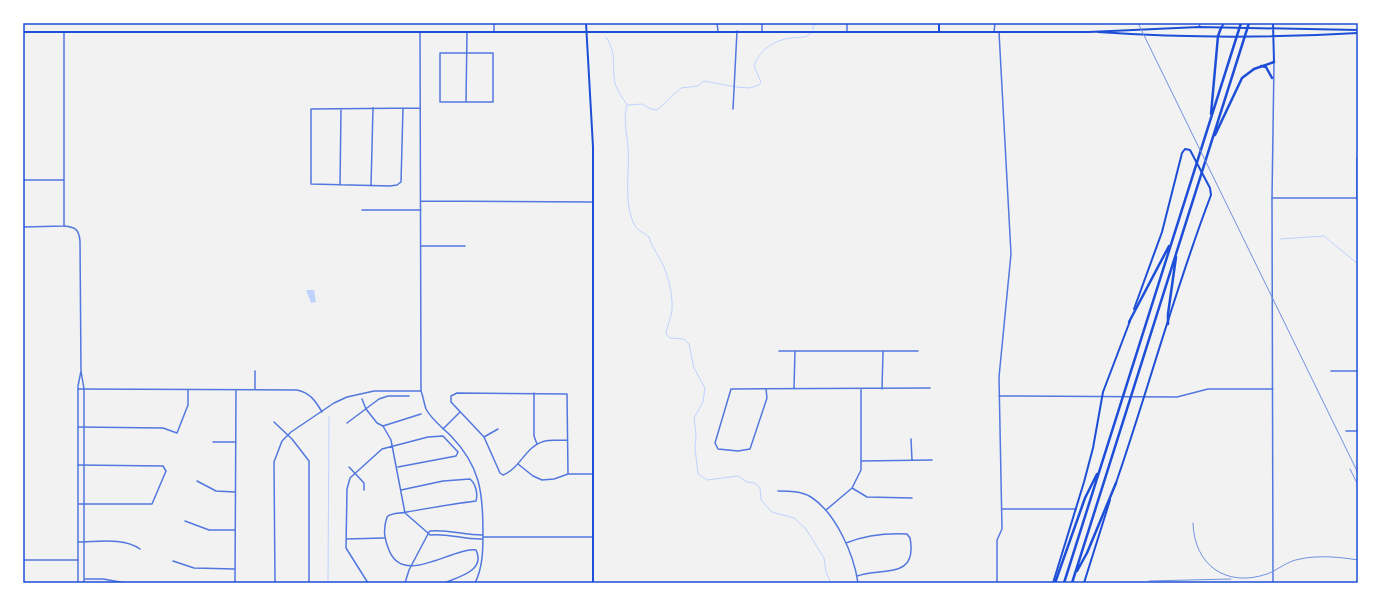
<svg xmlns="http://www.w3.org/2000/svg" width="1381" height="606" viewBox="0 0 1381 606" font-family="'Public Sans',sans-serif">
	<rect width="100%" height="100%" fill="#f2f2f2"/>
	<path fill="#bfd3fe" d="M 306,290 L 314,290 L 316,302 L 311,303 Z"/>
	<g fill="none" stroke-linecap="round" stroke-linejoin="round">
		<path stroke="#bfd3fe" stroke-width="1" d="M 600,25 L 600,23
			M 813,30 L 813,26 L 818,23
			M 606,37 C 618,56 611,64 615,83 C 617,91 623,98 627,105 C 623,121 627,132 628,147 C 630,172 623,201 634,224 C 638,232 644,232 649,237 C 652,248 660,257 664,267 C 669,279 673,297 672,310 C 671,319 667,325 666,334 L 670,338 L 684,339 L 689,344 L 694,368 L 705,388 L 703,402 L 694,418 L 696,434 L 695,448 L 698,474 L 707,480 L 738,476 L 747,482 L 755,483 L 760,488 L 761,500 L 769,509 L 772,512 L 794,518 L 806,529 L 824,558 L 826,572 L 831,583
			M 628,105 L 642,104 L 651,109 L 657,110 L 681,88 L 698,86 L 704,81 L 736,87 L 750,88 L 759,85 L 761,82 L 754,66 C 759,50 775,40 790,38 C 799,37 805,39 811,33
			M 1280,239 L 1324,236 L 1358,264
			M 328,583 L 329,416"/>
		<path stroke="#5277de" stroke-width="1.5" d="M 494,23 L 494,31
			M 717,23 L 718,31
			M 762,23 L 762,31
			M 847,23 L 847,31
			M 1199,27 L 1200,23
			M 420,32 L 421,391 C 423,396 424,403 426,409 C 431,419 443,428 451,436 C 480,466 483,492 483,532 C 483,549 483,567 475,583
			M 994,32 L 995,23
			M 440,53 L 493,53 L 493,102 L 440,102 Z
			M 466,102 L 467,32
			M 403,108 L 401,182 L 397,185 L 390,186 L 311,184 L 311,109 L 420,108
			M 733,109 L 737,31
			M 23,180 L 64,180
			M 340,185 L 341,109
			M 371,186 L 373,108
			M 1272,198 L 1358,198
			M 1357,198 L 1357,158
			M 421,201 L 593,202
			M 362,210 L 421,210
			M 23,227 L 64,226 L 64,32
			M 421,246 L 465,246
			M 779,351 L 918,351
			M 255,371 L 255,389
			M 1331,371 L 1358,371
			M 794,388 L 795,351
			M 78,389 L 297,390 C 310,393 315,400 322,412
			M 766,389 L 767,398 L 750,449 L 738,451 L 718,449 L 715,443 L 731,389 L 930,388
			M 882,389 L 883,352
			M 534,393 L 534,436 L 537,444
			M 362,399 L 366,409 L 377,423 L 383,426 L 391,440 L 405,513 L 428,533
			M 274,422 L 292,439 L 309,461 L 309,583
			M 347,423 L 379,399 L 388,396 L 409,396
			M 383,426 L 421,414
			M 78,427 L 163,428 L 177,433 L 188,405 L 188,390
			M 443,429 L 460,412
			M 1346,431 L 1358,431
			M 484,437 L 498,429
			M 911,439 L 912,460
			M 567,440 C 560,440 552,440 545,441 C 525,446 521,468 503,475 L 500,473 L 484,437 L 451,402 L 451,396 L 457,393 L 567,394 L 568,474
			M 213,442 L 236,442
			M 861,461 L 932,460
			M 518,464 L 533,476 L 542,480 L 554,479 L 568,474 L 593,474
			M 78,465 L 163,466 L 166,471 L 152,504 L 79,504
			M 349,467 L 364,483 L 364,490
			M 197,481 L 216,491 L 235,492
			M 852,488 L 867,497 L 912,498
			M 401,490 L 443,481 L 470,479 C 476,484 478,494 476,501 C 452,504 430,508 407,512 C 400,514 392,512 387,517 C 383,529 384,538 389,550 C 403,587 452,547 476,550 C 486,571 458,577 444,583
			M 778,491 C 789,491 801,491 811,497 C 836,513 854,555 858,583
			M 1002,509 L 1076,509
			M 826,510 L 852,488 L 861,470 L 861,389
			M 185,521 L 209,530 L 235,530
			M 428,533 L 430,531 C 447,529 464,535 482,535
			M 428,533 L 430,535 C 448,533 465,540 483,539
			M 483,537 L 593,537
			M 346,539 L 384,538
			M 78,542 C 97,542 124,537 140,549
			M 846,543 C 866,535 885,533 907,534 L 910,538 C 918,580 882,567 857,576
			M 23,560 L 78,560
			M 173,561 L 194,568 L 235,569
			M 85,579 L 103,579 L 126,583
			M 235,583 L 236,390
			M 275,583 L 274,462 L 282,441 L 291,432 L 334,403 L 347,397 L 374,391 L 421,391
			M 368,583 L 346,548 L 347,489 L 350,478 L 382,449 L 428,437 L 443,436 L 458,452 L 456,456 L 398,467
			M 405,583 L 409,570 L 428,534
			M 997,583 L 997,540 L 1002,529 L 999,377 L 1011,254 L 999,32"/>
		<path stroke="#5277de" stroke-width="1.5" d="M 64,226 C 75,227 79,229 80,241 L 81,371 L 84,389 L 84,583
			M 999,396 L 1177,397 L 1208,389 L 1273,389
			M 78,583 L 78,386 L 81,371
			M 1273,583 L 1272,198 L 1274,62"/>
		<path stroke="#1d4ed8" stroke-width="2" d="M 586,23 L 593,147 L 593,583
			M 939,23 L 939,32
			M 1235,23 L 1262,23
			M 1273,23 L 1274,62
			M 1221,28 L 1224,23
			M 23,32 L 1089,32 L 1199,27 L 1358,30
			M 1098,32 C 1184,38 1272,38 1358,33
			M 1116,483 C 1149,387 1175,289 1211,195 L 1210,188 L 1190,150 L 1185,149 L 1182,153 L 1162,232 L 1134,309
			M 1053,583 L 1084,482 L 1093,448 L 1103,392 L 1130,321
			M 1084,583 L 1110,500"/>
		<path stroke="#1d4ed8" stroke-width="2.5" d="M 1261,66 L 1266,67 L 1272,78
			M 1211,114 L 1218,36 L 1221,28
			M 1215,135 L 1242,78 L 1254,69 L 1274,62
			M 1129,322 L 1169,246
			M 1168,324 L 1168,314 L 1176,257
			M 1077,571 L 1087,553 L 1116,483
			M 1055,583 L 1085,498 L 1097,474
			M 1064,583 L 1241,23
			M 1072,583 L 1249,23"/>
		<path stroke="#7290e2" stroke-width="1" d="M 1138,23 L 1358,473
			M 1350,469 L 1358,485
			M 1193,523 C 1194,565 1226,588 1267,574 C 1278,570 1287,561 1300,559 C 1318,555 1340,557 1358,560
			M 1149,581 L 1231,579"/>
	</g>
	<rect width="1381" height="606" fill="none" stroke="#ffffff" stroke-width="48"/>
	<rect x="24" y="24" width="1333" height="558" fill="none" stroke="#1d4ed8" stroke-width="1.5"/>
</svg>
